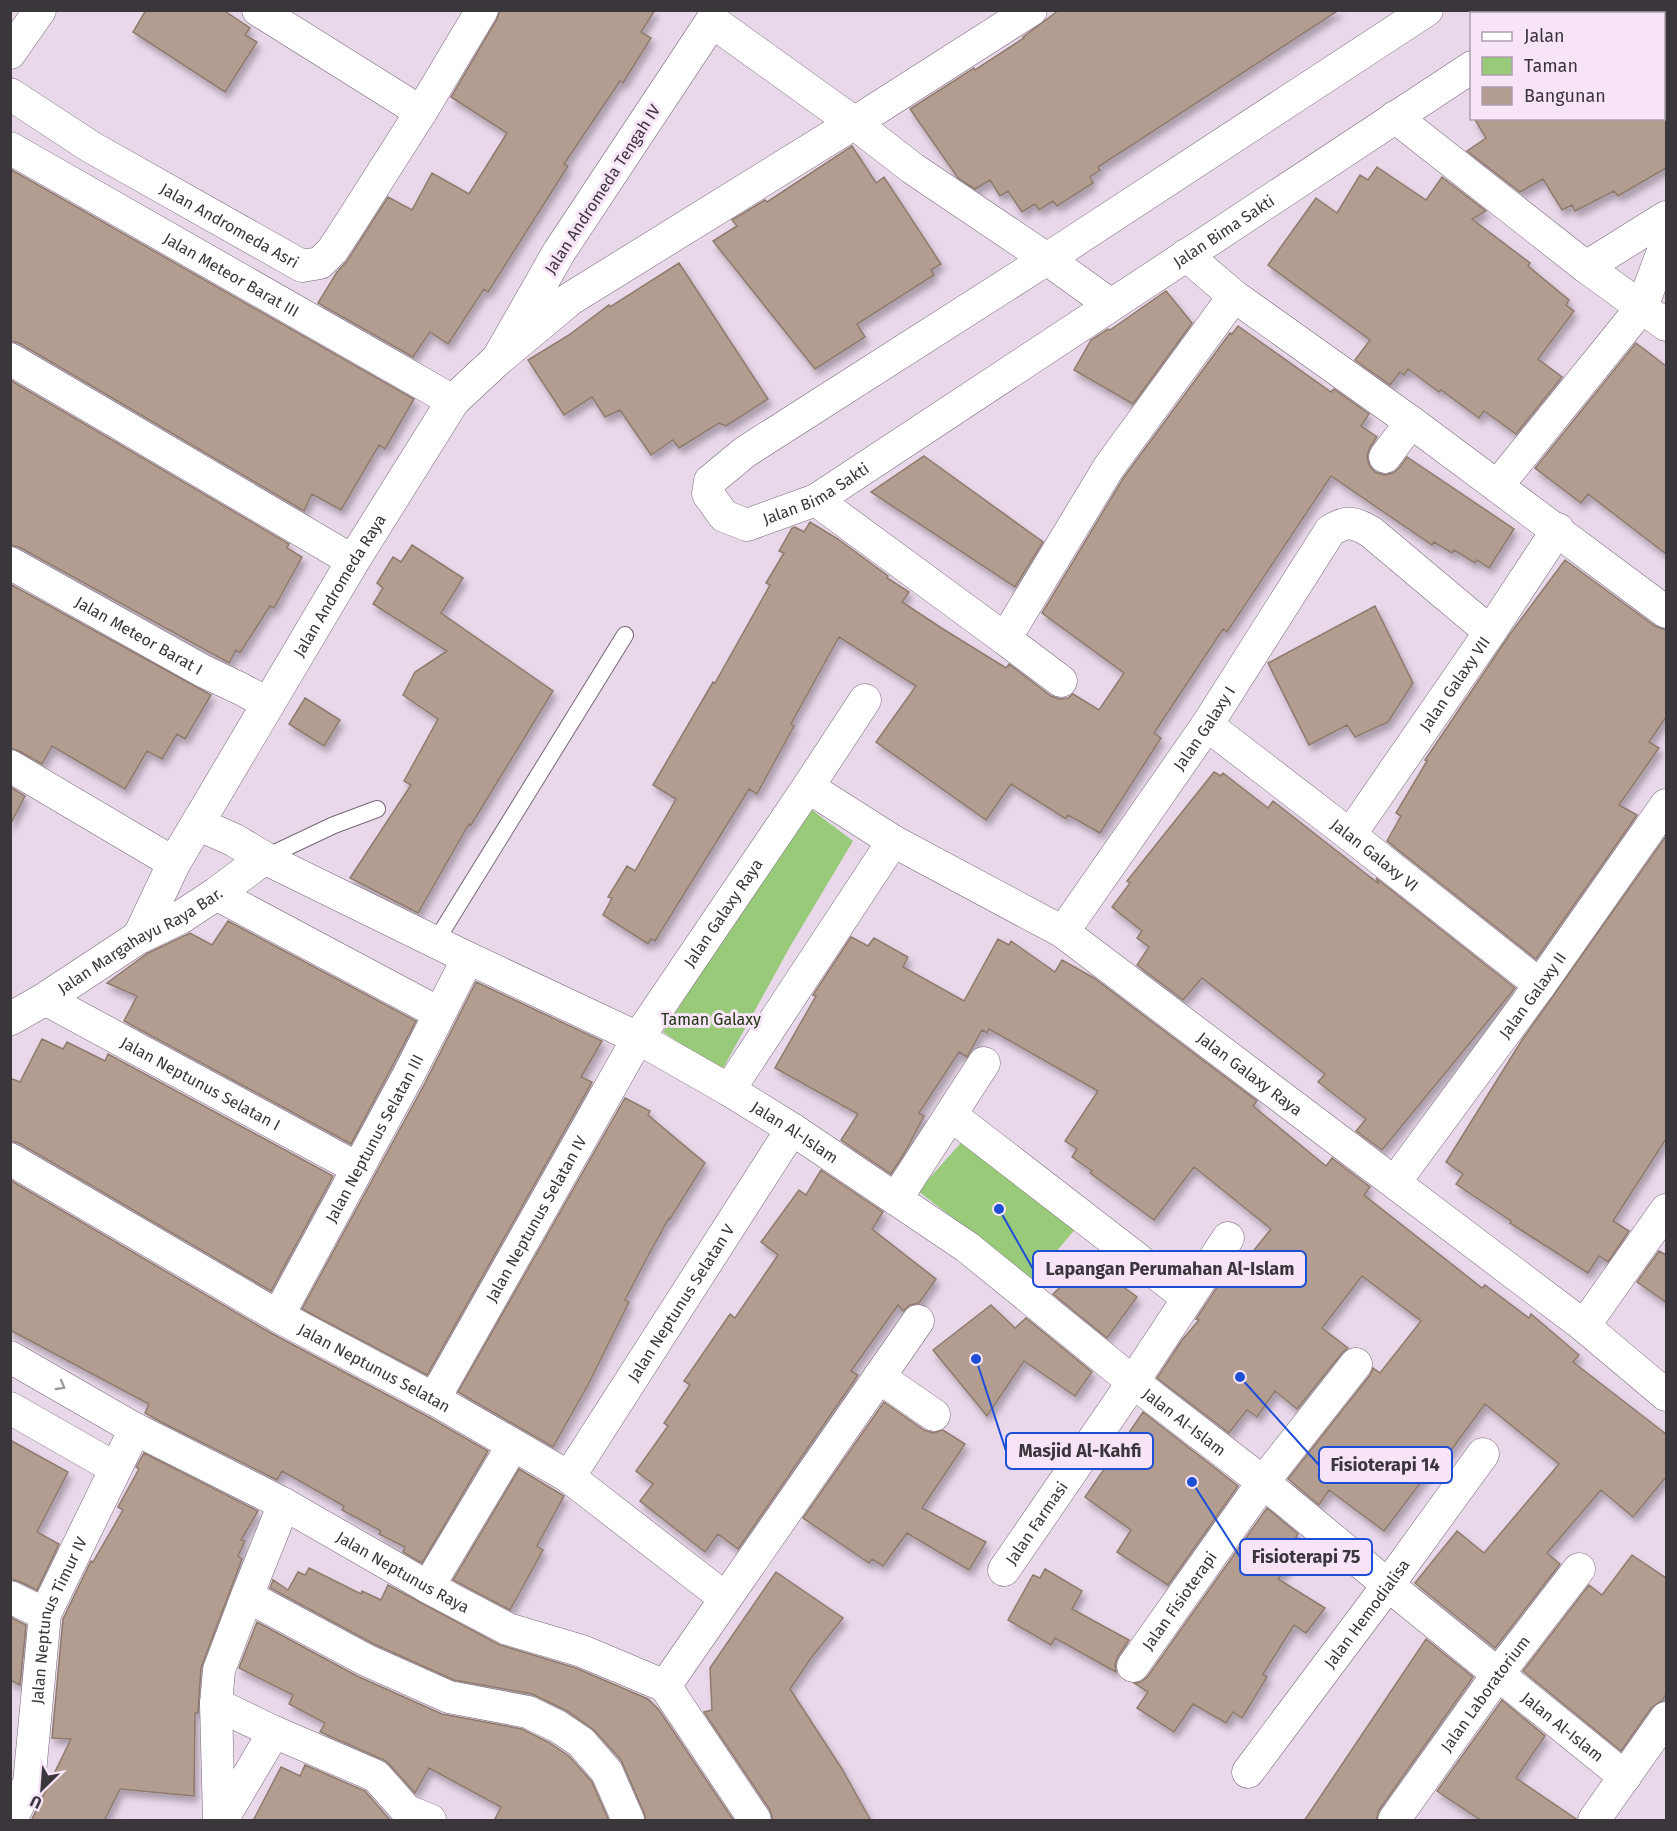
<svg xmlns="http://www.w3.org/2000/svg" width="1677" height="1831" viewBox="0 0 1677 1831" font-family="'Fira Sans',sans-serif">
	<defs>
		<filter id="shadow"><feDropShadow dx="3.5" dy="6" stdDeviation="3" flood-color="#0004"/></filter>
	</defs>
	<rect width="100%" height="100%" fill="#e9d8ea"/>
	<path fill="#98ca7a" d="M 808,807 L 853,841 L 791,945 L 721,1072 L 663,1032 Z
		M 967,1136 L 1077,1227 L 1033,1279 L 918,1191 Z"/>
	<path fill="#b29d90" stroke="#8f7a6e" stroke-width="1.5" filter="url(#shadow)" d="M 146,10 L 223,10 L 250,28 L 245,35 L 257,42 L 225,92 L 133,32 Z
		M 500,10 L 655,10 L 641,32 L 651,38 L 623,83 L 620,81 L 564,164 L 568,166 L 488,292 L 484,289 L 448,344 L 430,332 L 413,357 L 318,303 L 337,272 L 347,261 L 388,197 L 412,210 L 432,173 L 469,194 L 507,133 L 451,97 L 497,19 Z
		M 1059,10 L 1339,10 L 1098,167 L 1100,170 L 1090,177 L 1093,183 L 1057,206 L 1053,201 L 1039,210 L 1035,204 L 1022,212 L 1008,191 L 1000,196 L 990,180 L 975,189 L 958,178 L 910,109 L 974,68 L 975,70 L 1024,38 L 1023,37 Z
		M 1474,118 L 1666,118 L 1666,168 L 1618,196 L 1614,191 L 1575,211 L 1572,205 L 1562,210 L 1543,179 L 1520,192 L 1467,151 L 1486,138 Z
		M 852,146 L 876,183 L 884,177 L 941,264 L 931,270 L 934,275 L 857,324 L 865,337 L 815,369 L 713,241 L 737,226 L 732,220 L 765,200 L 767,202 Z
		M 1377,167 L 1426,200 L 1442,177 L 1486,211 L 1472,219 L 1530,263 L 1528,266 L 1569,300 L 1566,305 L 1574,311 L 1538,359 L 1562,377 L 1516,434 L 1484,411 L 1479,418 L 1441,390 L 1439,392 L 1408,369 L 1404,375 L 1400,372 L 1390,385 L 1355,360 L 1370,340 L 1268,265 L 1316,198 L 1337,213 L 1360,175 L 1368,180 Z
		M 10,169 L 414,399 L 385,449 L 379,445 L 341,510 L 312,494 L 304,511 L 19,343 L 10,341 Z
		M 679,263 L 768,399 L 726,426 L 719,423 L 679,448 L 673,440 L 651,455 L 620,410 L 605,417 L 592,397 L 564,415 L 528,360 L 569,335 L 609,305 L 610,307 Z
		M 1166,291 L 1192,323 L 1133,404 L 1074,370 L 1091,340 L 1108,329 L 1110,330 Z
		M 1238,326 L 1331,392 L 1334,389 L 1369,414 L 1361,426 L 1377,437 L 1370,447 L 1367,456 L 1369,465 L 1375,472 L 1384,475 L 1393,473 L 1399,468 L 1407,457 L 1514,529 L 1489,568 L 1477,560 L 1475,563 L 1454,550 L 1452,553 L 1434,542 L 1432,545 L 1331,476 L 1227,632 L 1223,629 L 1154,733 L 1161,738 L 1100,833 L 1068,815 L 1066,819 L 1011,784 L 986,820 L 876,742 L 916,686 L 839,637 L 791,724 L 794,726 L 757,794 L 749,789 L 655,941 L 651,939 L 648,944 L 603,915 L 612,898 L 608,897 L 627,866 L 635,871 L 676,799 L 653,785 L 713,682 L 715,683 L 770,585 L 766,583 L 784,553 L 779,551 L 792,528 L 795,527 L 804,532 L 810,522 L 838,539 L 888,576 L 887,578 L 909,592 L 902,602 L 943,629 L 1006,668 L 1009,664 L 1051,696 L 1059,699 L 1068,698 L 1073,694 L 1099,710 L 1124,673 L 1042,613 L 1124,477 L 1230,333 L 1232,334 Z
		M 1636,343 L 1666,366 L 1666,554 L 1588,494 L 1581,503 L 1535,468 Z
		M 10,380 L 289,544 L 287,548 L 302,557 L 274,608 L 270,606 L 240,653 L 236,650 L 229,663 L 19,547 L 10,545 Z
		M 924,456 L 1043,542 L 1015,587 L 871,492 Z
		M 412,545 L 463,578 L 441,613 L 553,691 L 471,825 L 469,824 L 418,913 L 350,878 L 411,785 L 404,781 L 438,719 L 403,695 L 415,672 L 447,651 L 373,604 L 383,588 L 377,583 L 393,557 L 401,562 Z
		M 1565,560 L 1655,626 L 1666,630 L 1666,717 L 1649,742 L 1659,748 L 1619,805 L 1637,815 L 1536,959 L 1387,841 L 1401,816 L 1396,813 L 1427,761 L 1425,760 L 1510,634 Z
		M 10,584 L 211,695 L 185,739 L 177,734 L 162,759 L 147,751 L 125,789 L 52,746 L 42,764 L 19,751 L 10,748 Z
		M 1375,606 L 1413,683 L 1388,722 L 1355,737 L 1347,725 L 1309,745 L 1268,663 Z
		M 305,698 L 340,720 L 324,746 L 289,724 Z
		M 1214,772 L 1221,776 L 1223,773 L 1268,808 L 1273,801 L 1379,884 L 1376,878 L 1515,988 L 1382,1150 L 1356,1131 L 1366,1119 L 1318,1082 L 1325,1074 L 1202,978 L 1183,1000 L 1137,965 L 1149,947 L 1137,938 L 1142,931 L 1112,907 L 1130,883 L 1127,881 Z
		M 10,787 L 25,796 L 10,825 Z
		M 1666,836 L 1666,1139 L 1613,1221 L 1629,1231 L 1608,1262 L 1599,1256 L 1588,1273 L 1510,1223 L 1511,1221 L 1456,1184 L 1463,1174 L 1446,1162 L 1522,1040 Z
		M 228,921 L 416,1021 L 351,1144 L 124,1021 L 137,996 L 107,983 L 148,953 L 190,933 L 212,945 Z
		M 851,937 L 868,946 L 874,938 L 908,957 L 903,967 L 964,1001 L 998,939 L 1009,945 L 1011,941 L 1055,972 L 1062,960 L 1094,978 L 1257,1101 L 1253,1106 L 1326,1166 L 1332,1158 L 1370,1187 L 1364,1195 L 1482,1288 L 1485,1285 L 1529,1318 L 1531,1314 L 1579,1355 L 1573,1362 L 1666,1434 L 1666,1477 L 1633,1517 L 1601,1490 L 1547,1553 L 1560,1564 L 1495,1648 L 1415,1583 L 1457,1531 L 1484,1553 L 1559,1464 L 1485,1404 L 1438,1468 L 1434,1465 L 1384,1531 L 1329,1490 L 1319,1505 L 1288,1479 L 1370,1375 L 1373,1368 L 1380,1373 L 1421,1321 L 1362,1276 L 1322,1328 L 1348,1348 L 1342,1353 L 1297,1409 L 1275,1391 L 1257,1417 L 1247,1410 L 1229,1433 L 1157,1378 L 1182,1340 L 1199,1320 L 1196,1319 L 1229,1269 L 1235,1274 L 1271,1229 L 1194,1167 L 1154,1220 L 1090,1173 L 1092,1171 L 1072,1157 L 1077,1149 L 1065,1141 L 1098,1091 L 989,1029 L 987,1033 L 982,1030 L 967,1057 L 959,1052 L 919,1113 L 924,1116 L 905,1152 L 891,1174 L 841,1140 L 858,1114 L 775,1068 L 816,996 L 813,995 Z
		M 476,982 L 602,1041 L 581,1077 L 592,1082 L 427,1375 L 302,1309 L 425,1083 Z
		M 42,1039 L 63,1049 L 67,1042 L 105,1061 L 108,1054 L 333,1176 L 271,1291 L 19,1143 L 10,1141 L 10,1078 L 20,1082 Z
		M 625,1098 L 650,1111 L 648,1115 L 705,1163 L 670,1219 L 669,1218 L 648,1256 L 625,1300 L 629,1302 L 588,1385 L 553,1447 L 458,1392 Z
		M 821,1170 L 883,1212 L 872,1229 L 936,1279 L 919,1303 L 910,1305 L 903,1311 L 898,1305 L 851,1371 L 858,1375 L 738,1549 L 718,1534 L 705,1552 L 640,1501 L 653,1484 L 636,1471 L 668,1426 L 664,1423 L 690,1385 L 684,1381 L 730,1314 L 735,1318 L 778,1255 L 761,1242 L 799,1190 L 806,1195 Z
		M 10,1180 L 269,1332 L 425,1415 L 488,1451 L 422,1563 L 403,1552 L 405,1547 L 379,1534 L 381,1531 L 342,1510 L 344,1506 L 282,1471 L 277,1480 L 161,1422 L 145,1413 L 149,1404 L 10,1330 Z
		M 1659,1251 L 1666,1255 L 1666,1302 L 1637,1282 Z
		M 1088,1261 L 1137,1297 L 1107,1338 L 1053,1294 Z
		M 991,1305 L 1015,1328 L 1026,1318 L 1092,1372 L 1075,1396 L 1024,1361 L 987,1416 L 933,1350 Z
		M 884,1402 L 924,1430 L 933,1433 L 943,1430 L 965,1444 L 922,1508 L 986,1542 L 969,1570 L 907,1533 L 883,1566 L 872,1559 L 869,1563 L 803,1518 Z
		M 1143,1412 L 1238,1486 L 1168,1585 L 1117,1552 L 1131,1530 L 1085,1497 Z
		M 10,1440 L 68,1472 L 37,1532 L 59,1544 L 37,1590 L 18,1581 L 10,1579 Z
		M 144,1453 L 258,1511 L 241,1540 L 245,1541 L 238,1556 L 242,1559 L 201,1668 L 198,1713 L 195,1713 L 194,1796 L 120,1789 L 104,1821 L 31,1821 L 71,1739 L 52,1738 L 63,1619 L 91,1561 L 93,1562 L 123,1510 L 118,1507 L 139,1469 L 136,1467 Z
		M 519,1469 L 564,1496 L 537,1546 L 543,1550 L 510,1610 L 453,1580 Z
		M 1267,1508 L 1298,1534 L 1296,1537 L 1306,1546 L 1278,1579 L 1325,1608 L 1306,1633 L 1294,1625 L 1263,1674 L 1267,1677 L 1242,1718 L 1233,1712 L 1226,1723 L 1193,1704 L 1174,1732 L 1137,1708 L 1148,1692 L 1134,1683 L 1141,1682 L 1148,1676 Z
		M 1632,1555 L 1666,1578 L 1666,1694 L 1662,1701 L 1651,1708 L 1621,1751 L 1523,1671 L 1589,1585 L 1602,1595 Z
		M 309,1568 L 361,1594 L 362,1591 L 381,1600 L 388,1585 L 500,1645 L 576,1668 L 648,1699 L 659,1710 L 734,1821 L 646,1821 L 644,1813 L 621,1760 L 594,1730 L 567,1711 L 532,1694 L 454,1680 L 374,1644 L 270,1588 L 273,1580 L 288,1590 L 298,1572 L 305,1575 Z
		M 1045,1569 L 1082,1591 L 1072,1609 L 1129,1640 L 1118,1656 L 1115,1664 L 1116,1672 L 1055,1638 L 1051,1645 L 1008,1620 L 1033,1575 L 1040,1578 Z
		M 776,1572 L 843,1618 L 811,1658 L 790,1689 L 842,1769 L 871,1821 L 773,1821 L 770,1810 L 704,1712 L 712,1710 L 710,1668 Z
		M 10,1617 L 26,1625 L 20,1685 L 10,1680 Z
		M 257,1622 L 357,1676 L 442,1714 L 522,1729 L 548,1742 L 569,1756 L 592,1782 L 609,1821 L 494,1821 L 501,1807 L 429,1768 L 415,1793 L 389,1764 L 384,1760 L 320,1732 L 325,1723 L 289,1704 L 293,1695 L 239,1668 Z
		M 1426,1639 L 1473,1677 L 1379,1810 L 1376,1821 L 1304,1821 Z
		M 1502,1700 L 1545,1736 L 1516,1778 L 1576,1819 L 1576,1821 L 1482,1821 L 1437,1791 Z
		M 305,1765 L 365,1791 L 391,1821 L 253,1821 L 281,1767 L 300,1776 Z"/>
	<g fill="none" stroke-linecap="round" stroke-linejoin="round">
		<defs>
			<path id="service" d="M 264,858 L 334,825 L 377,809
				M 436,941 L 625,635"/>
			<g id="minor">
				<path d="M 258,10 L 421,112"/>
				<path d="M 1031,10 L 854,123 L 912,168 L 1047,259 L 1111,305"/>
				<path id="s1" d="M 1427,10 L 1047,259 L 745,452 L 710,481 L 708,494 L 724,516 L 747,525 L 816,500 L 1472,67"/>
				<path d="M 1552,14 L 1557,10"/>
				<path d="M 10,53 L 40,10"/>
				<path id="s2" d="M 10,94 L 91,147 L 302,266 L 320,263 L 332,251 L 344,233 L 421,112 L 482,10"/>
				<path d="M 1395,117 L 1586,267 L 1666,325"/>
				<path id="s3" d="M 10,148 L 453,401"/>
				<path d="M 1186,255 L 1234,296 L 1411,422 L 1666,612"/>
				<path d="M 1586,267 L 1666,217"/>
				<path d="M 10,359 L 353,561"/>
				<path d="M 1385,457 L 1411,422"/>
				<path d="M 1498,485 L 1642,307 L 1666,243"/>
				<path d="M 816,500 L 1005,639 L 1109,467 L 1234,296"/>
				<path id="s4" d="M 10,563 L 203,671 L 241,689 L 269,704"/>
				<path d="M 1005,639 L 1061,681"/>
				<path id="s5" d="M 1207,725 L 1350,835 L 1540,985"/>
				<path d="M 10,766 L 174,863"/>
				<path id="s6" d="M 808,787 L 893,841 L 1063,932 L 1584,1326 L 1666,1395"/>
				<path id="s7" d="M 1350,835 L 1490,632 L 1558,529"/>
				<path id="s8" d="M 264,858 L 468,958 L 638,1038 L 729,1090 L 792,1129 L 967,1247 L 1133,1382 L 1263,1482 L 1388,1585 L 1625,1777"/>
				<path d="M 216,894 L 439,1013"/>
				<path id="s9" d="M 1063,932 L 1207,725 L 1330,531 C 1347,520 1354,522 1371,532 L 1490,632"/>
				<path id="s10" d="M 45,999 L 357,1168"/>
				<path d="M 729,1090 L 893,841"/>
				<path d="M 951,1115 L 1188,1298"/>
				<path id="s11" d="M 10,1159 L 278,1316 L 434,1399 L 569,1477 L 725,1598"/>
				<path id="s12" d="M 1395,1182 L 1540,985 L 1666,805"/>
				<path d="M 896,1199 L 984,1063"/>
				<path id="s13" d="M 278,1316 L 409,1074 L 468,958"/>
				<path d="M 1584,1326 L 1666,1210"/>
				<path id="s14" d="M 10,1357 L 135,1429 L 284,1504 L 428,1587 L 508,1629 L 582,1651 L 665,1686 L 755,1820"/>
				<path d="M 879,1377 L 934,1415"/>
				<path id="s15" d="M 434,1399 L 638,1038 L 808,787 L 865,700"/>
				<path d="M 10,1408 L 115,1468"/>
				<path id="s16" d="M 569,1477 L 792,1129"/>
				<path d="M 284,1504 L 247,1596 L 219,1670 L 216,1704 L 274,1732 L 376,1776 L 407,1811 L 430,1820"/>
				<path id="s17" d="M 1004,1570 L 1133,1382 L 1228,1238"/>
				<path d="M 428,1587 L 513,1445"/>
				<path d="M 247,1596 L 366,1660 L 449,1697 L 528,1712 L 557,1726 L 581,1742 L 607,1772 L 628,1820"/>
				<path d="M 10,1597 L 45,1614"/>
				<path id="s18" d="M 1133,1666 L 1263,1482 L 1356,1364"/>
				<path d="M 665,1686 L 918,1321"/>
				<path d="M 216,1704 L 219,1820"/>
				<path id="s19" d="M 1248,1772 L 1388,1585 L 1483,1454"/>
				<path id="s20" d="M 11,1820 L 29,1783 L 45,1614 L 135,1429"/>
				<path d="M 222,1820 L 274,1732"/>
				<path id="s21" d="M 1394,1820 L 1498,1674 L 1579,1569"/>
				<path d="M 1594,1820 L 1666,1718"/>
			</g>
			<g id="tertiary">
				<path id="s22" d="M 139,937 L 174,863 L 353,561 L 453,401 L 498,359 L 570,299 L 854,123 L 712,21 L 559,252 L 498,359"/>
				<path id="s23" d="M 10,1019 L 45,999 L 139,937 L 181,917 L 216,894 L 264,858 L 234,840 L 198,824"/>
			</g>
		</defs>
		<use href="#service" stroke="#776878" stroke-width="18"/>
		<use href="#minor" stroke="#776878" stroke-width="33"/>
		<use href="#tertiary" stroke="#776878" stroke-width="34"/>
		<use href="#service" stroke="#fff" stroke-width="16"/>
		<use href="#minor" stroke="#fff" stroke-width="32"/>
		<use href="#tertiary" stroke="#fff" stroke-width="33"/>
	</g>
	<defs><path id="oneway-chevron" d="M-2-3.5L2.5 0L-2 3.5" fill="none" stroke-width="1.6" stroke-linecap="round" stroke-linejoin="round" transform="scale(1.5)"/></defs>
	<use stroke="#9d9a9e" href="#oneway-chevron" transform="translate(61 1386) rotate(30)"/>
	<g text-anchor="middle" stroke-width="6" stroke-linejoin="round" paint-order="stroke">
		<g font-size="16" fill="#3b353c" stroke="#f7e5f7">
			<text transform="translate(602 189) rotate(-57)" y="6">Jalan Andromeda Tengah IV</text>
			<text dy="6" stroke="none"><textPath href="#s2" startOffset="256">Jalan Andromeda Asri</textPath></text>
			<text dy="6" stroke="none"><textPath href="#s1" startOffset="1485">Jalan Bima Sakti</textPath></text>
			<text dy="6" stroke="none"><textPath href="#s3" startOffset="255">Jalan Meteor Barat III</textPath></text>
			<text dy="6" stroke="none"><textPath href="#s1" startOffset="999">Jalan Bima Sakti</textPath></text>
			<text dy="6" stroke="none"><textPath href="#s22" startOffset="405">Jalan Andromeda Raya</textPath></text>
			<text dy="6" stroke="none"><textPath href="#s4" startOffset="148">Jalan Meteor Barat I</textPath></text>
			<text dy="6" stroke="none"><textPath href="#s7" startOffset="184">Jalan Galaxy VII</textPath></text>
			<text dy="6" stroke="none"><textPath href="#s9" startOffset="248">Jalan Galaxy I</textPath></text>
			<text dy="6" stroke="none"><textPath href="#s5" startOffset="212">Jalan Galaxy VI</textPath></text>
			<text dy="6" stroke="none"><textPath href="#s15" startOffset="566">Jalan Galaxy Raya</textPath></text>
			<text dy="6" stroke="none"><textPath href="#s23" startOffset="152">Jalan Margahayu Raya Bar.</textPath></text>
			<text dy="6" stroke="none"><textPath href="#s12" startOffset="232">Jalan Galaxy II</textPath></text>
			<text dy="6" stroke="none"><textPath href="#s6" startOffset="528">Jalan Galaxy Raya</textPath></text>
			<text dy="6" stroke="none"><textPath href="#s10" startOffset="177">Jalan Neptunus Selatan I</textPath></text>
			<text dy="6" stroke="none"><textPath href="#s8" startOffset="598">Jalan Al-Islam</textPath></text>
			<text dy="6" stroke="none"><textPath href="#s13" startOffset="202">Jalan Neptunus Selatan III</textPath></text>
			<text dy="6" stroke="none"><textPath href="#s15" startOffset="207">Jalan Neptunus Selatan IV</textPath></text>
			<text dy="6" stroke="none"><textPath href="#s16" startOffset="207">Jalan Neptunus Selatan V</textPath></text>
			<text dy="6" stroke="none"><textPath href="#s11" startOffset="420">Jalan Neptunus Selatan</textPath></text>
			<text dy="6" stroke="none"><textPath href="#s8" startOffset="1084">Jalan Al-Islam</textPath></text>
			<text dy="6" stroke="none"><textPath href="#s17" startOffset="57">Jalan Farmasi</textPath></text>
			<text dy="6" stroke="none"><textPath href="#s14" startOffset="448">Jalan Neptunus Raya</textPath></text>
			<text dy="6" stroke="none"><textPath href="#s18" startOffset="80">Jalan Fisioterapi</textPath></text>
			<text dy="6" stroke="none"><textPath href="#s19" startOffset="198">Jalan Hemodialisa</textPath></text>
			<text dy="6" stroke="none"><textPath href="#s20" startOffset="208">Jalan Neptunus Timur IV</textPath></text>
			<text dy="6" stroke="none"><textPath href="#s21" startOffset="156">Jalan Laboratorium</textPath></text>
			<text dy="6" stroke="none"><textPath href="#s8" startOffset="1570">Jalan Al-Islam</textPath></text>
		</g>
		<g font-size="16" fill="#203512" stroke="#f7e5f7">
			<text x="711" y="1025">Taman Galaxy</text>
		</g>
	</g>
	<path fill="none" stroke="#1d4ed8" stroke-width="2" d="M999 1209L1033 1269M976 1359L1006 1451M1240 1377L1319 1465M1192 1482L1240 1557"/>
	<g fill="#1d4ed8" stroke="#f7e5f7" stroke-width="2">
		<circle cx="999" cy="1209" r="6"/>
		<circle cx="976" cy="1359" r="6"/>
		<circle cx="1240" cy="1377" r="6"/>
		<circle cx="1192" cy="1482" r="6"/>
	</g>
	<g fill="#f7e5f7" stroke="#1d4ed8" stroke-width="2">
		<rect x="1033" y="1251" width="273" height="36" rx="6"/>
		<rect x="1006" y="1433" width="147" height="36" rx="6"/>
		<rect x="1319" y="1447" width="133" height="36" rx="6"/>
		<rect x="1240" y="1539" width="132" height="36" rx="6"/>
	</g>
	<g font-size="18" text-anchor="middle" font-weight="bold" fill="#3b353c">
		<text x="1170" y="1275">Lapangan Perumahan Al-Islam</text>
		<text x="1080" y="1457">Masjid Al-Kahfi</text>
		<text x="1385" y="1471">Fisioterapi 14</text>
		<text x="1306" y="1563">Fisioterapi 75</text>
	</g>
	<rect width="1677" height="1831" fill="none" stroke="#3b353c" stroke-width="24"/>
	<rect x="1470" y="12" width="195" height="108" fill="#f7e5f7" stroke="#ac9fac" stroke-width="1.5"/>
	<rect x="1482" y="32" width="30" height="9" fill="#ffffff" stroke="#ac9fac" stroke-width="1.5"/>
	<text x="1524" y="42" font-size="18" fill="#3b353c">Jalan</text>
	<rect x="1482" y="57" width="30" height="18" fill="#98ca7a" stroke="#ac9fac" stroke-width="1.5"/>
	<text x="1524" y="72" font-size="18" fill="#3b353c">Taman</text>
	<rect x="1482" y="87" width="30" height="18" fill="#b29d90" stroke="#ac9fac" stroke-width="1.5"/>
	<text x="1524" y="102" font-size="18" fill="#3b353c">Bangunan</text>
	<g transform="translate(42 1789) rotate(205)" stroke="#f7e5f7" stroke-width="4.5" paint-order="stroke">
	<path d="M0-4.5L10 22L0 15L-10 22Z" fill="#3b353c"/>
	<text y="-9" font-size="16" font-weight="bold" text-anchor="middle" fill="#3b353c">U</text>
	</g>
</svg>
